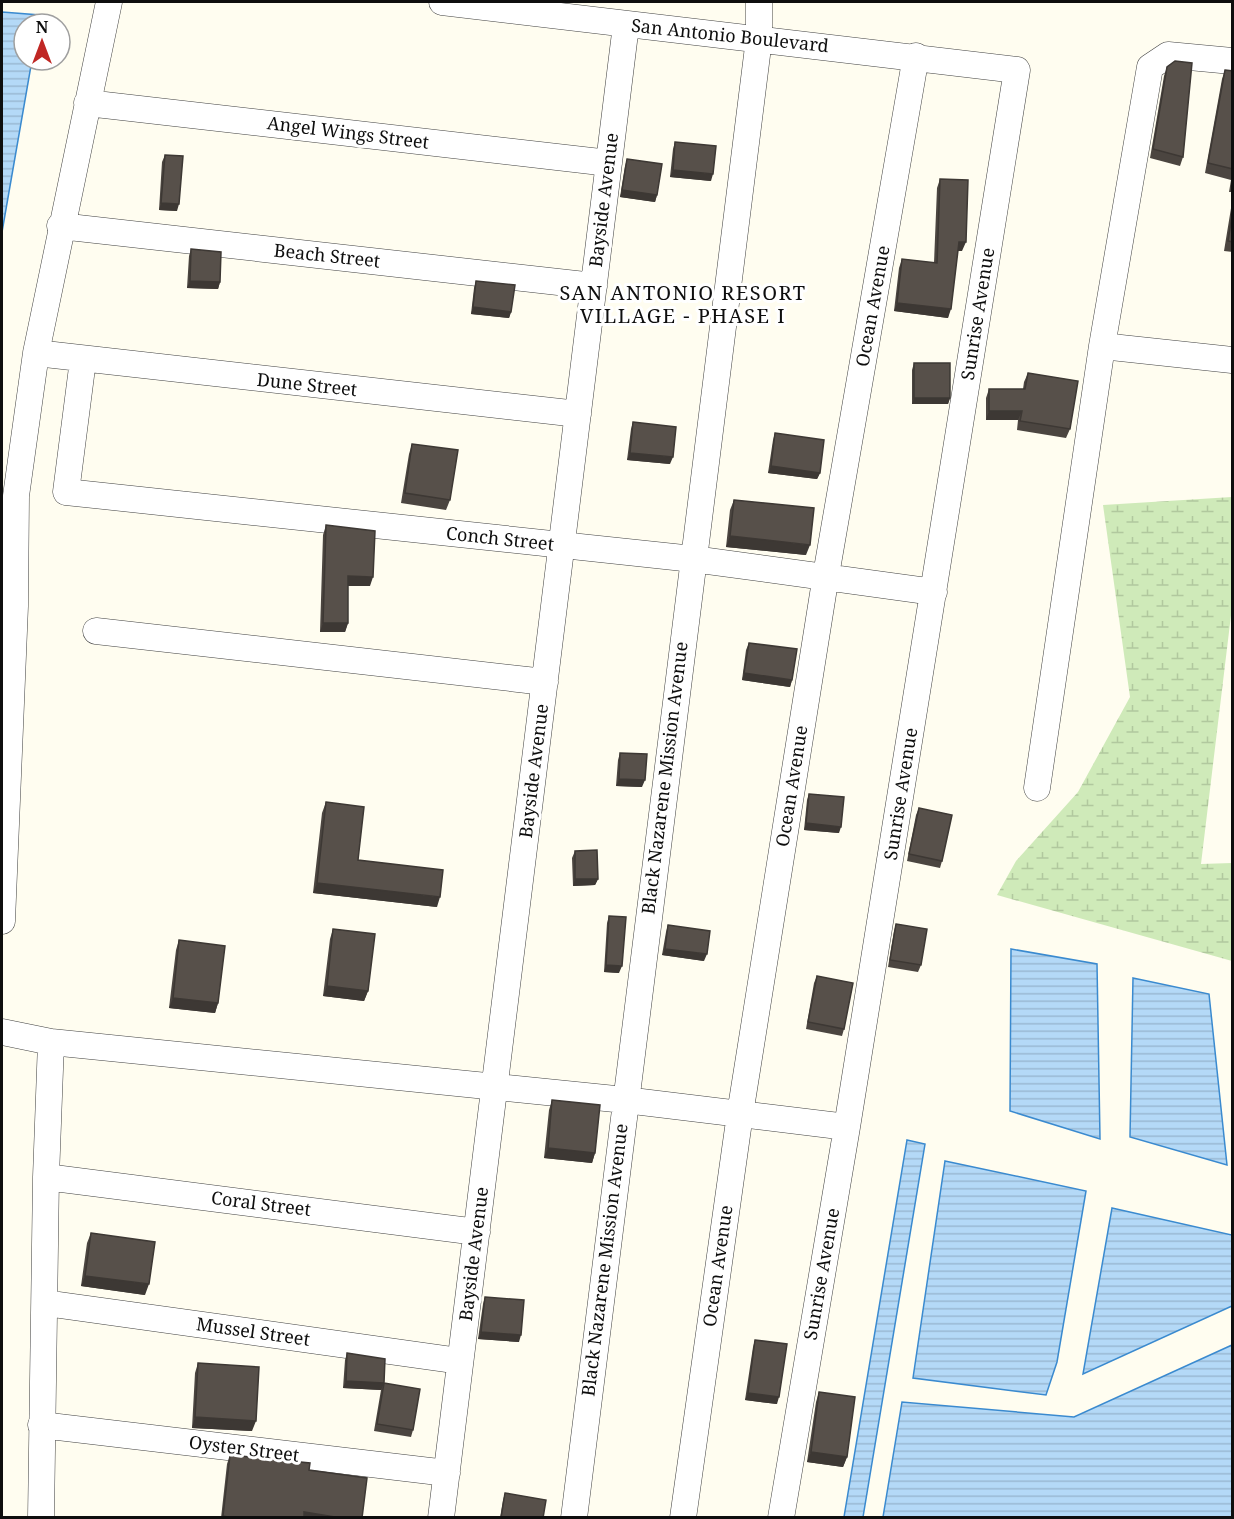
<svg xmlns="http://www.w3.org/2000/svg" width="1234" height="1519" viewBox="0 0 1234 1519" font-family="'Noto Serif',serif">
	<defs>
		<pattern id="wetland-marsh" width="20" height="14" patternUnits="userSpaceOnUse" patternTransform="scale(1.5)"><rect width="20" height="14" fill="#cfeab9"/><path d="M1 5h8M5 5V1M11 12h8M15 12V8" fill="none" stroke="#b1c89e"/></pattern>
		<pattern id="water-rules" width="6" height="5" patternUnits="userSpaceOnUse" patternTransform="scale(1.5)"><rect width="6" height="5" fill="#b4d9f7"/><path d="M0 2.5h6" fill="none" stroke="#9ab9d3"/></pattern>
	</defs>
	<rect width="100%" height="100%" fill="#fffdf0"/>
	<path fill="url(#wetland-marsh)" d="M 1232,497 L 1232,607 L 1201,864 L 1232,863 L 1232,961 L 997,895 L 1016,861 L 1078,792 L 1130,697 L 1103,505 Z"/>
	<path fill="url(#water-rules)" stroke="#3a8acf" stroke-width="1.5" d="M 2,12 L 40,15 L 39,24 L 24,24 L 24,60 L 32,60 L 2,232 Z
		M 1011,949 L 1097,964 L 1100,1139 L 1010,1111 Z
		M 1133,978 L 1209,994 L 1227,1165 L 1130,1137 Z
		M 907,1140 L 925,1144 L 863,1517 L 844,1517 Z
		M 945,1161 L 1086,1191 L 1057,1362 L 1046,1395 L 913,1378 Z
		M 1112,1208 L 1232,1235 L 1232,1306 L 1083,1374 Z
		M 1232,1345 L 1232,1517 L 883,1517 L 902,1402 L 1074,1417 Z"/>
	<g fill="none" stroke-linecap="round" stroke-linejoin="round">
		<defs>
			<path id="street" d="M 442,2 L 1017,70 L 847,1127 L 781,1518
				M 87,103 L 609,163
				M 60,226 L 594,286
				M 1102,346 L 1232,360
				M 36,353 L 578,414
				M 83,360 L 66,492 L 693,559 L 934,592
				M 96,631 L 545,682
				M 1037,788 L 1102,346 L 1150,67 L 1168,55 L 1232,61
				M 2,921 L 15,606 L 16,496 L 36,353 L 109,2
				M 2,1032 L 51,1042 L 625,1100 L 847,1127
				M 46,1177 L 477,1232
				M 45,1303 L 460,1361
				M 41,1425 L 447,1473
				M 41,1518 L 46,1177 L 51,1042
				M 441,1518 L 626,25
				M 574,1518 L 759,39 L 759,2
				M 683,1518 L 740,1114 L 826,575 L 916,56"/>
		</defs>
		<use href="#street" stroke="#414141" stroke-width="27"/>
		<use href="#street" stroke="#fff" stroke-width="26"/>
	</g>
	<path fill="#4b4540" d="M 1167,67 L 1183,157 L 1180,166 L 1150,158 L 1164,76 Z
		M 1225,70 L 1233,71 L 1233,192 L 1229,192 L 1231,180 L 1205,173 L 1222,79 Z
		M 675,142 L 711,181 L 670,177 L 673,149 Z
		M 165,155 L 177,211 L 159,210 L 162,162 Z
		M 627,159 L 657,195 L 655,202 L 620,197 L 625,166 Z
		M 940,179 L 962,251 L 958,251 L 948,318 L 894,311 L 899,268 L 902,259 L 934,263 L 937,188 Z
		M 1233,196 L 1233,252 L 1224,251 Z
		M 191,249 L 220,282 L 218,289 L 187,288 L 189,256 Z
		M 476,281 L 511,312 L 509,318 L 471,314 L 474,288 Z
		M 914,363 L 950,398 L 948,404 L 912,404 L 912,370 Z
		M 1028,373 L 1070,429 L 1066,438 L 1017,430 L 1018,420 L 986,420 L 986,398 L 989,389 L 1023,389 L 1024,382 Z
		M 633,422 L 670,464 L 627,460 L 631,429 Z
		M 775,433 L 820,473 L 817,479 L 768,473 L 773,440 Z
		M 412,444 L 450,500 L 446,510 L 401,503 L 409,454 Z
		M 734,500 L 806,555 L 726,547 L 730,510 Z
		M 326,525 L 370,586 L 348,586 L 348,623 L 345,632 L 320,632 L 323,535 Z
		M 749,643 L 792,680 L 790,687 L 742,680 L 746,650 Z
		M 620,753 L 642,787 L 616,786 L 618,760 Z
		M 809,794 L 839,833 L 804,830 L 807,800 Z
		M 326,802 L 358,860 L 437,907 L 313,893 L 322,813 Z
		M 919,808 L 942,861 L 940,868 L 907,861 L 916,815 Z
		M 575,851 L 598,879 L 595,885 L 573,886 L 572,858 Z
		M 609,916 L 619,973 L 604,972 L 607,923 Z
		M 896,924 L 921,965 L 918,972 L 888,967 L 894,931 Z
		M 668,925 L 704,961 L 662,955 L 666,932 Z
		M 333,929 L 368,991 L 364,1001 L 323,996 L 330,939 Z
		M 179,940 L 218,1003 L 215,1013 L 169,1008 L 176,950 Z
		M 817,976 L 844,1029 L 842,1036 L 806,1029 L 814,983 Z
		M 552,1100 L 595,1153 L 592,1163 L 544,1158 L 549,1110 Z
		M 91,1233 L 145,1295 L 81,1286 L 87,1243 Z
		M 485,1297 L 519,1342 L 478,1339 L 483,1304 Z
		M 755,1340 L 777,1404 L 745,1400 L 753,1347 Z
		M 347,1353 L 384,1383 L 413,1430 L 411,1437 L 374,1431 L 381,1390 L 343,1388 L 345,1360 Z
		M 198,1363 L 252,1431 L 192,1428 L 195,1373 Z
		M 819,1392 L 847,1457 L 843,1467 L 807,1462 L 816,1402 Z
		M 230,1455 L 309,1470 L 362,1518 L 221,1518 L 227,1464 Z
		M 505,1493 L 543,1518 L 500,1518 L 503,1500 Z"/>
	<path fill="#3d3834" d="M 673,170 L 713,174 L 711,181 L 670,177 Z
		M 622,190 L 657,195 L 655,202 L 620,197 Z
		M 161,203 L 179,204 L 177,211 L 159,210 Z
		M 959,242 L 966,242 L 962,251 L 956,251 Z
		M 190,281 L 220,282 L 218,289 L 187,288 Z
		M 897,303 L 951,309 L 948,318 L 894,311 Z
		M 473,307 L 511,312 L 509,318 L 471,314 Z
		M 914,398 L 950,398 L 948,404 L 912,404 Z
		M 989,411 L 1022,411 L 1018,420 L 986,420 Z
		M 630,453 L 673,457 L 670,464 L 627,460 Z
		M 771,466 L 820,473 L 817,479 L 768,473 Z
		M 730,536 L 810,545 L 806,555 L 726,547 Z
		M 348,576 L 373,577 L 370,586 L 345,586 Z
		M 323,623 L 348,623 L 345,632 L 320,632 Z
		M 744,673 L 792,680 L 790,687 L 742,680 Z
		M 619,779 L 645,780 L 642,787 L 616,786 Z
		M 806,823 L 841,827 L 839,833 L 804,830 Z
		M 575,879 L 598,879 L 595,885 L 573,886 Z
		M 317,883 L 440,897 L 437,907 L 313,893 Z
		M 665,949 L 707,954 L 704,961 L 662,955 Z
		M 606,965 L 622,966 L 619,973 L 604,972 Z
		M 327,986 L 368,991 L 364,1001 L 323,996 Z
		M 173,998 L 218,1003 L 215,1013 L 169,1008 Z
		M 548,1148 L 595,1153 L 592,1163 L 544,1158 Z
		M 85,1276 L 149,1284 L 145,1295 L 81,1286 Z
		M 481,1332 L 521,1335 L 519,1342 L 478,1339 Z
		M 346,1381 L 384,1383 L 381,1390 L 343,1388 Z
		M 748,1393 L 779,1397 L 777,1404 L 745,1400 Z
		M 195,1417 L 256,1421 L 252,1431 L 192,1428 Z
		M 811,1452 L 847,1457 L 843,1467 L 807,1462 Z
		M 304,1512 L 341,1518 L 302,1518 Z"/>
	<path fill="#57504a" stroke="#3d3834" stroke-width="1.5" d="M 1175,61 L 1192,63 L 1183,157 L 1153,149 L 1167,67 Z
		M 1225,70 L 1233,71 L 1233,169 L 1208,163 Z
		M 675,142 L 716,146 L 713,174 L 673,170 Z
		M 165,155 L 183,156 L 179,204 L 161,203 Z
		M 627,159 L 662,164 L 657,195 L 622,190 Z
		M 940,179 L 968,180 L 966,242 L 959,242 L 951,309 L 897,303 L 902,259 L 937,263 Z
		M 1233,210 L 1233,242 L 1228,241 Z
		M 191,249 L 221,252 L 220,282 L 190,281 Z
		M 476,281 L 515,285 L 511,312 L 473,307 Z
		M 914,363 L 950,363 L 950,398 L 914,398 Z
		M 1028,373 L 1078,381 L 1070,429 L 1020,421 L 1022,411 L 989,411 L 989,389 L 1025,389 Z
		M 633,422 L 676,427 L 673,457 L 630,453 Z
		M 775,433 L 824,440 L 820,473 L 771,466 Z
		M 412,444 L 458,450 L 450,500 L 405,493 Z
		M 734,500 L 814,508 L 810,545 L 730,536 Z
		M 326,525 L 375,531 L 373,577 L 348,576 L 348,623 L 323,623 Z
		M 749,643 L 797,649 L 792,680 L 744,673 Z
		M 620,753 L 647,754 L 645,780 L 619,779 Z
		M 809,794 L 844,797 L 841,827 L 806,823 Z
		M 326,802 L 364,807 L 358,860 L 443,870 L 440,897 L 317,883 Z
		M 919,808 L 952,815 L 942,861 L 909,854 Z
		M 597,850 L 598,879 L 575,879 L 575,851 Z
		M 609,916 L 626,917 L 622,966 L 606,965 Z
		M 896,924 L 927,929 L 921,965 L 890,960 Z
		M 668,925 L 710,931 L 707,954 L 665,949 Z
		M 333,929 L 375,934 L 368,991 L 327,986 Z
		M 179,940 L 225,946 L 218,1003 L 173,998 Z
		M 817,976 L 853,983 L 844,1029 L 808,1022 Z
		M 552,1100 L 600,1105 L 595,1153 L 548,1148 Z
		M 91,1233 L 155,1242 L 149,1284 L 85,1276 Z
		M 485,1297 L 524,1300 L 521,1335 L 481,1332 Z
		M 755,1340 L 787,1344 L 779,1397 L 748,1393 Z
		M 347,1353 L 385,1359 L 384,1383 L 346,1381 Z
		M 198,1363 L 259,1367 L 256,1421 L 195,1417 Z
		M 384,1383 L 420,1389 L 413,1430 L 377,1424 Z
		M 819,1392 L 855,1397 L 847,1457 L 811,1452 Z
		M 230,1455 L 310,1463 L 309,1470 L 367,1478 L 362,1518 L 341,1518 L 304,1512 L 304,1518 L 233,1518 L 223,1516 Z
		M 505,1493 L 546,1500 L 543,1518 L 501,1518 Z"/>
	<g text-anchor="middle" stroke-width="6" stroke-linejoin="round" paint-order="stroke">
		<g font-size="18" fill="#0e0e0e" stroke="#fff">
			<text transform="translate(730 36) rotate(6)" y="6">San Antonio Boulevard</text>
			<text transform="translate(348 133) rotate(7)" y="6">Angel Wings Street</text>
			<text transform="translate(604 200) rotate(-83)" y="6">Bayside Avenue</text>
			<text transform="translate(327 256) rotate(6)" y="6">Beach Street</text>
			<text transform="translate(873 306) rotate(-80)" y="6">Ocean Avenue</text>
			<text transform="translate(978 314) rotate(-81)" y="6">Sunrise Avenue</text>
			<text transform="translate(307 385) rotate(6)" y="6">Dune Street</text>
			<text transform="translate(500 539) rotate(6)" y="6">Conch Street</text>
			<text transform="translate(534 771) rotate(-83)" y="6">Bayside Avenue</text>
			<text transform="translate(665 778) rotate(-83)" y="6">Black Nazarene Mission Avenue</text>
			<text transform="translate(792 786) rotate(-81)" y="6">Ocean Avenue</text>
			<text transform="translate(901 794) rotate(-81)" y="6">Sunrise Avenue</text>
			<text transform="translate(261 1204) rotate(7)" y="6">Coral Street</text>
			<text transform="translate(474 1254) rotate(-83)" y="6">Bayside Avenue</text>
			<text transform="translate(605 1260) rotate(-83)" y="6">Black Nazarene Mission Avenue</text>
			<text transform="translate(718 1266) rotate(-82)" y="6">Ocean Avenue</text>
			<text transform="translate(822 1274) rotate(-80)" y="6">Sunrise Avenue</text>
			<text transform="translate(253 1332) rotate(8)" y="6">Mussel Street</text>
			<text transform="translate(244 1449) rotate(7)" y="6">Oyster Street</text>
		</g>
		<g font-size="20" letter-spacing="1.5" fill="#0e0e0e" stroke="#fff">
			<text x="683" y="300">SAN ANTONIO RESORT<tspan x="683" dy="23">VILLAGE - PHASE I</tspan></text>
		</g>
	</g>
	<rect width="1234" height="1519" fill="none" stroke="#0e0e0e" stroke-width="6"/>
	<g transform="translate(42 42)"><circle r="28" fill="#ffffff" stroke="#9f9f9f" stroke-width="1.5"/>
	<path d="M0-4.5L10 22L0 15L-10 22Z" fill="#c02724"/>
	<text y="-9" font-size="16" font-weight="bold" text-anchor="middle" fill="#0e0e0e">N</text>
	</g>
</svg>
